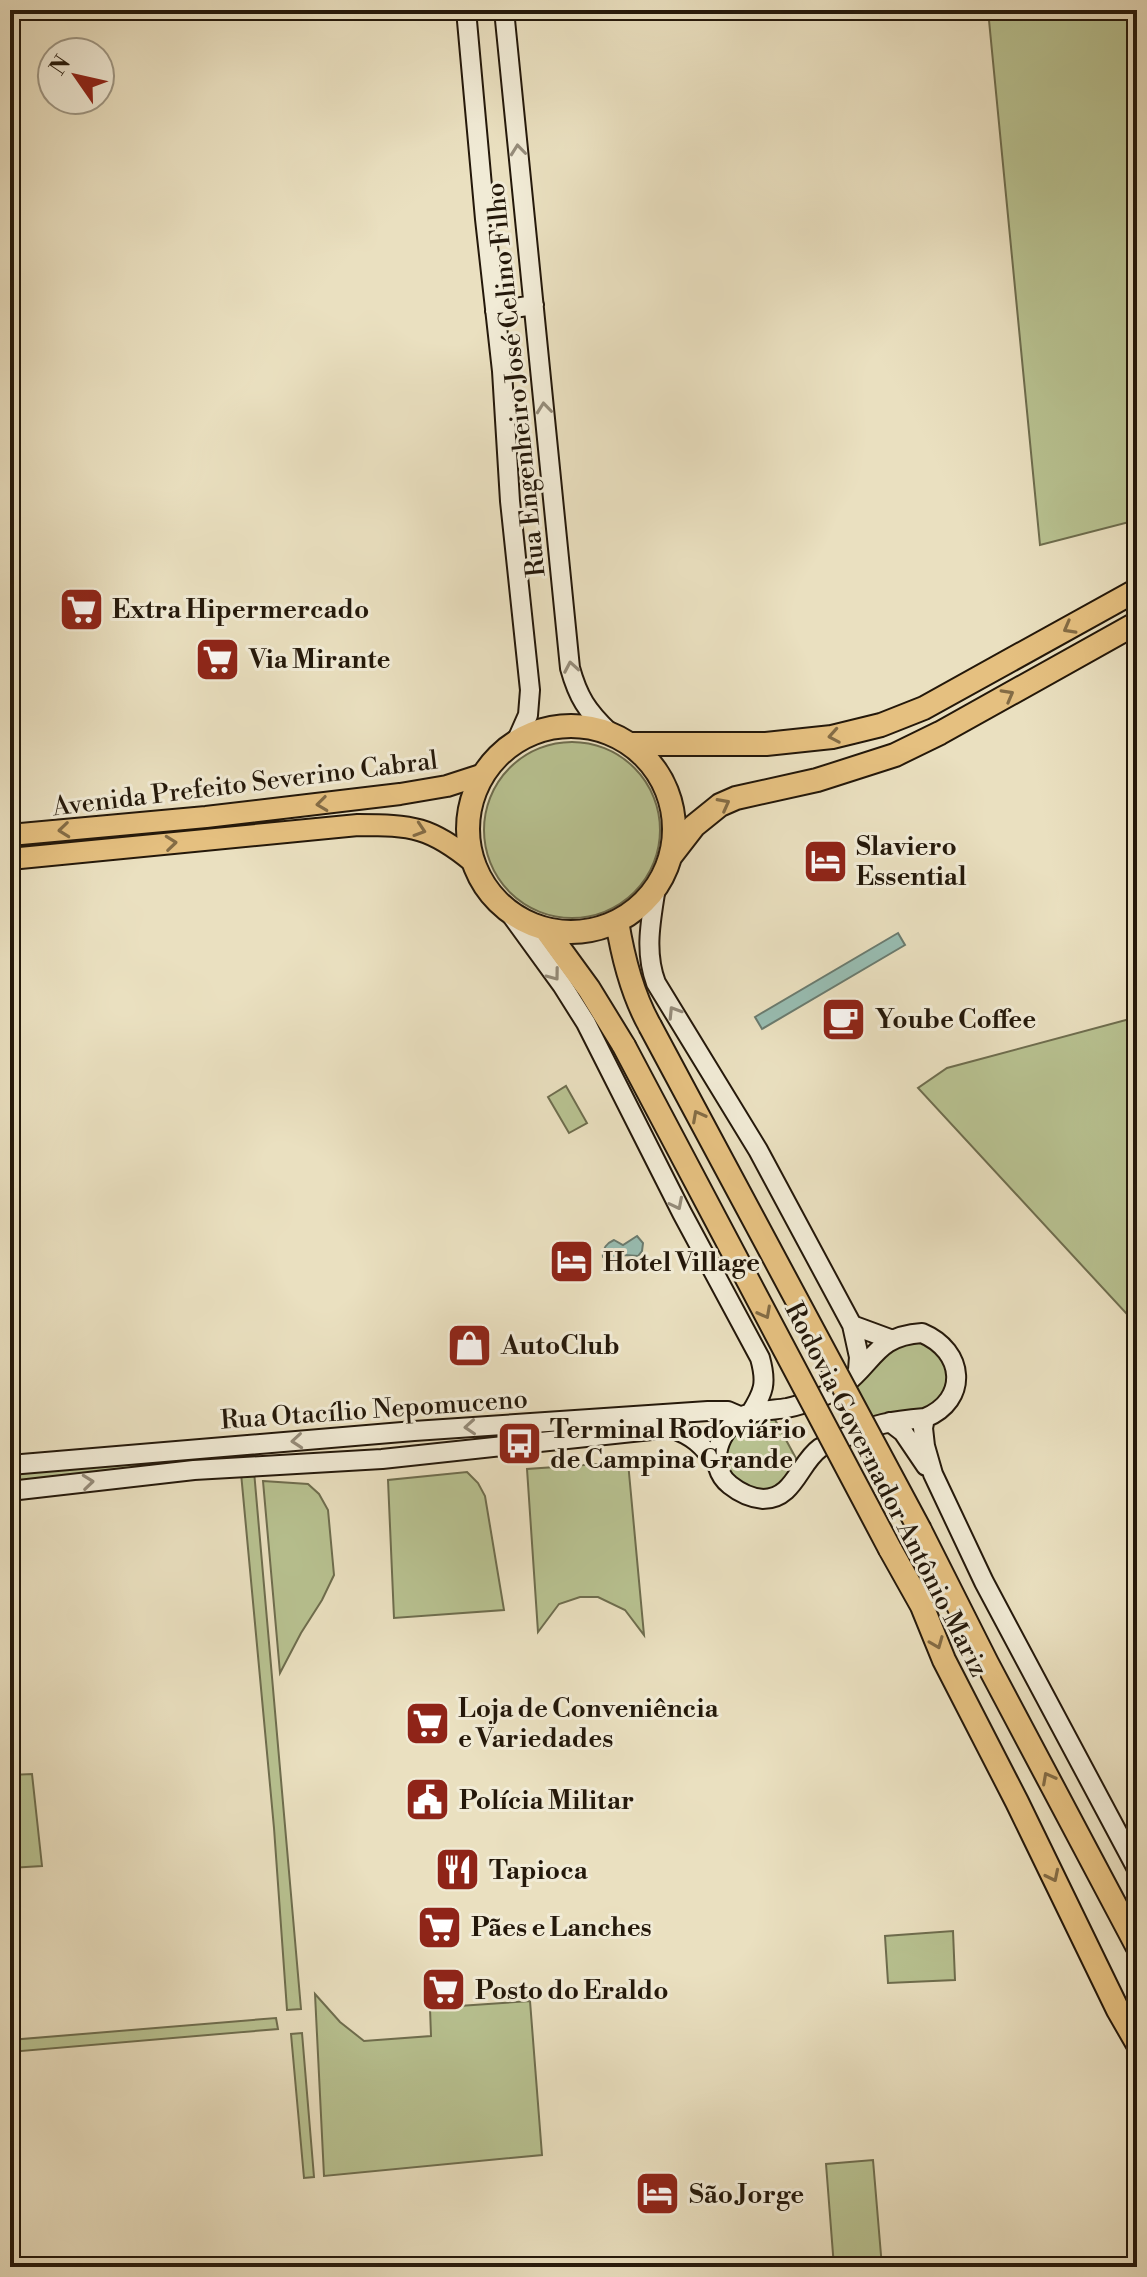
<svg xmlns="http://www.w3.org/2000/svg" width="1147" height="2277" viewBox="0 0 1147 2277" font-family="'Libre Bodoni',serif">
	<rect width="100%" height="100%" fill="#eae0c0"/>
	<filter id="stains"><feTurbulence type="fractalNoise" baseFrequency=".0025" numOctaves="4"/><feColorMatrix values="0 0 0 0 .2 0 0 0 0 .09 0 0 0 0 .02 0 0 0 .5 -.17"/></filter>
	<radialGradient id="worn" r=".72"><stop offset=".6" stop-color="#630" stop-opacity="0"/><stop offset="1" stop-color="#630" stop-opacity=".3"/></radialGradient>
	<path fill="#b8c291" stroke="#6e6d4e" stroke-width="2" d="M 988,10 L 1137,10 L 1137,520 L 1040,545 Z
		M484 830a88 88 0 1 1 176 0a88 88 0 1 1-176 0Z
		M 1137,1017 L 1137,1325 L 918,1088 L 947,1068 Z
		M 566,1086 L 587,1123 L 569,1133 L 548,1097 Z
		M 908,1341 L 925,1341 L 939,1349 L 952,1383 L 931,1410 L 867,1419 L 852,1384 L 885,1351 Z
		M 773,1416 L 798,1462 L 782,1488 C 757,1493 747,1491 727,1474 L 724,1444 L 746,1421 Z
		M 218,1452 L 218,1465 L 10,1486 L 10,1472 Z
		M 628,1462 L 644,1635 L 625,1610 L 598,1597 L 580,1597 L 559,1604 L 538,1632 L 527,1469 Z
		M 254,1471 L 301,2009 L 287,2010 L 274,1828 L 241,1473 Z
		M 467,1472 L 478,1483 L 485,1496 L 504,1610 L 394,1618 L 388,1480 Z
		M 263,1481 L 308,1484 L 319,1494 L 328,1510 L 334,1575 L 322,1600 L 301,1633 L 280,1673 Z
		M 32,1774 L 42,1866 L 10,1868 L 10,1775 Z
		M 953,1931 L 955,1980 L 888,1983 L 885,1936 Z
		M 315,1994 L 340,2022 L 364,2041 L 431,2036 L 430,2008 L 530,2001 L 542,2155 L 324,2176 Z
		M 276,2018 L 278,2029 L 10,2052 L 10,2040 Z
		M 302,2033 L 314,2177 L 304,2178 L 291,2034 Z
		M 873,2160 L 882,2267 L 834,2267 L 826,2164 Z"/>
	<path fill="#98bdb2" stroke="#6a7b6f" stroke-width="2" d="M 898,933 L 905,945 L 762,1029 L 755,1017 Z
		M 637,1236 L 643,1243 L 642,1251 L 638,1256 L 625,1255 L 611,1262 L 603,1257 C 602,1249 607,1243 614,1240 L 623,1245 Z"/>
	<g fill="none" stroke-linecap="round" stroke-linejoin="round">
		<defs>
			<path id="secondary" d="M 466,10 L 485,219 L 502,371 L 510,501 L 530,690 L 528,715 L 516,742
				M 504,10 L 570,668 C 578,697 587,711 609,732
				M 495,311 L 534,305
				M 656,887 C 651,920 644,951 656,983 L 758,1150 L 852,1325 L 859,1357 L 858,1370
				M 509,912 L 562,985 L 586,1023 L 682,1213 L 760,1358 C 767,1383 764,1392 750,1414
				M 852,1325 L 890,1339
				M 922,1333 C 965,1351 969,1400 925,1418 C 890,1421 875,1424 843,1438 C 836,1441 827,1444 820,1448 C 799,1463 794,1499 763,1499 C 750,1498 740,1493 730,1485 C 705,1465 719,1428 745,1415 C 758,1410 774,1410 787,1408 C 802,1405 832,1394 844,1385 C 875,1361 876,1336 922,1333 Z
				M 925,1418 L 923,1428 L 925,1446 L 933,1474 L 984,1582 L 1137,1869
				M 890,1422 L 903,1432 L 926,1466
				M 10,1465 L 414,1431 L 708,1411 L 728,1411 L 742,1417
				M 10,1491 L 194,1470 L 382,1459 L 670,1428 C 692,1435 703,1445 716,1464"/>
			<path id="primary" d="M 10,835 L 206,817 L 400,794 L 447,786 L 484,774
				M 10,859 L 358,825 C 412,825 431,827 473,862"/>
			<path id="highway" d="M468 829a103 103 0 1 1 206 0a103 103 0 1 1-206 0Z
				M 630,744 L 766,744 L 832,737 L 881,725 L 924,708 L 1137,590
				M 670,857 L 694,826 L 720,805 L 736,798 L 817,780 L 895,755 L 940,733 L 1137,623
				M 617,921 C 623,958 632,994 650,1026
				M 546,930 L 589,989 L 624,1046
				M 920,1530 L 987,1663 L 1137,1946
				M 890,1549 L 922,1606 L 944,1660 L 1017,1802 L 1118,2010 L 1137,2043"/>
		</defs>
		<use href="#secondary" stroke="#24180a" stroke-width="22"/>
		<use href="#primary" stroke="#24180a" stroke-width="24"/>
		<use href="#highway" stroke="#24180a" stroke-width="26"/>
		<use href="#secondary" stroke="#f1ebd6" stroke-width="18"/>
		<use href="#primary" stroke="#e5c080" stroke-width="20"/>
		<use href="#highway" stroke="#e5c080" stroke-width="22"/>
		<defs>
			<path id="highway-bridge" d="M 650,1026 L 920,1530
				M 624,1046 L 890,1549"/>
		</defs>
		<use href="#highway-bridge" stroke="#24180a" stroke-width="26" stroke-linecap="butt"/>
		<use href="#highway-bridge" stroke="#e5c080" stroke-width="22"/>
	</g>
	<defs><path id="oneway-chevron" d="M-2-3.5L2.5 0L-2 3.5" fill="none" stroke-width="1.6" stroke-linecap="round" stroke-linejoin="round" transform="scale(2)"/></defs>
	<g stroke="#958c7a">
		<use href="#oneway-chevron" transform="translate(518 150) rotate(-96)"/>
		<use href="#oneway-chevron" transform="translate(544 408) rotate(-96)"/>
		<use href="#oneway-chevron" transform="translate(571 667) rotate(-100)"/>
		<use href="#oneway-chevron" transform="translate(554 975) rotate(53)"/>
		<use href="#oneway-chevron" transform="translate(674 1012) rotate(-122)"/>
		<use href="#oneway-chevron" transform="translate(677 1204) rotate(63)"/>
		<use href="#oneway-chevron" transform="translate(470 1427) rotate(176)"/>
		<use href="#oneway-chevron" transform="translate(297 1441) rotate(175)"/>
		<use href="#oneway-chevron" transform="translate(88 1482) rotate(-6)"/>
	</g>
	<g stroke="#846c45">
		<use href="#oneway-chevron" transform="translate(1069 628) rotate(151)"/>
		<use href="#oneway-chevron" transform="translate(1008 695) rotate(-29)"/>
		<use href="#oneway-chevron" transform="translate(834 736) rotate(170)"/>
		<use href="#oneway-chevron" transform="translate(322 804) rotate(173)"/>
		<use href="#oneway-chevron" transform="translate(724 804) rotate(-28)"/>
		<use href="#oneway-chevron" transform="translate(64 830) rotate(174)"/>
		<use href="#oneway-chevron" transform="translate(420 830) rotate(18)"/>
		<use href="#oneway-chevron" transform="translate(171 843) rotate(-6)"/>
		<use href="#oneway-chevron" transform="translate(698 1116) rotate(-118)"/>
		<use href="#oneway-chevron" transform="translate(765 1313) rotate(62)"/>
		<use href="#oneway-chevron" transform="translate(937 1643) rotate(68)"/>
		<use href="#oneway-chevron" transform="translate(1048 1778) rotate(-118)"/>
		<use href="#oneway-chevron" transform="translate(1053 1876) rotate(64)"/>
	</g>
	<defs>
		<symbol id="supermarket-square" viewBox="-11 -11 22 22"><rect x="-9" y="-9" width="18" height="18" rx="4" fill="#8f2418" stroke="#f1ebd6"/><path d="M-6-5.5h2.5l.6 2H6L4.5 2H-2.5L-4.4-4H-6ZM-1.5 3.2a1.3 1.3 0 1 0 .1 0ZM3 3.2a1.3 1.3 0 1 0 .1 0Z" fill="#fff"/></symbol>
		<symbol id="hotel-square" viewBox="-11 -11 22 22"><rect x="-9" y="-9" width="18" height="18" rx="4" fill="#8f2418" stroke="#f1ebd6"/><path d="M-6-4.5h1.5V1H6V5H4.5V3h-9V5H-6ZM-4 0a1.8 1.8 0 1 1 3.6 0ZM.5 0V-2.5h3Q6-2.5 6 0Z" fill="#fff"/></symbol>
		<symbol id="cafe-square" viewBox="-11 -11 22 22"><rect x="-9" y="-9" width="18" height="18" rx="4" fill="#8f2418" stroke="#f1ebd6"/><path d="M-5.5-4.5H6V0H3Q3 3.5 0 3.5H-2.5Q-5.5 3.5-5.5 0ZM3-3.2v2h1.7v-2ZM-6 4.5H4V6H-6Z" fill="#fff"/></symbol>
		<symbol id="shop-square" viewBox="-11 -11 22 22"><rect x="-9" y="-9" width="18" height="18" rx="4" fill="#8f2418" stroke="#f1ebd6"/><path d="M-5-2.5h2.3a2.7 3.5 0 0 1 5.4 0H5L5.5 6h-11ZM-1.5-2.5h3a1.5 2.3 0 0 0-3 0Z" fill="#fff"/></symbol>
		<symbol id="bus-square" viewBox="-11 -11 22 22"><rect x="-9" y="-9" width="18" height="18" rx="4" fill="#8f2418" stroke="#f1ebd6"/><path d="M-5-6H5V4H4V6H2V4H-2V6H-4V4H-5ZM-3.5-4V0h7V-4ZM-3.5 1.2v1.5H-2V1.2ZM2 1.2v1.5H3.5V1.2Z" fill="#fff"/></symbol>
		<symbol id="civic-square" viewBox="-11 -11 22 22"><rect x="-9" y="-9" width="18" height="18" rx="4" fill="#8f2418" stroke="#f1ebd6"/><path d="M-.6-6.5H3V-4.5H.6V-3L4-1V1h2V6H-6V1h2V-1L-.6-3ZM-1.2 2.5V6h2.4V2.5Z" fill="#fff"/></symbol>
		<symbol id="restaurant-square" viewBox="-11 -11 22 22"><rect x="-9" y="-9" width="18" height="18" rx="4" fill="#8f2418" stroke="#f1ebd6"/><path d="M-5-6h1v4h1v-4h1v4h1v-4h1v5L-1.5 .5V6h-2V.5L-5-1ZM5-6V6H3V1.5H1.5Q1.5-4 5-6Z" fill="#fff"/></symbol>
	</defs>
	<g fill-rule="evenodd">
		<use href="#supermarket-square" x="56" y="584" width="51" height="51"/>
		<use href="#supermarket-square" x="192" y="634" width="51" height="51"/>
		<use href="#hotel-square" x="800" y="836" width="51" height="51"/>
		<use href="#cafe-square" x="818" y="994" width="51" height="51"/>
		<use href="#hotel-square" x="546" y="1236" width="51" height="51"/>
		<use href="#shop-square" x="444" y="1320" width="51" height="51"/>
		<use href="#bus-square" x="494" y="1418" width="51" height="51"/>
		<use href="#supermarket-square" x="402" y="1698" width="51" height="51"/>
		<use href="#civic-square" x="402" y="1774" width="51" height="51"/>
		<use href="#restaurant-square" x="432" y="1844" width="51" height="51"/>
		<use href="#supermarket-square" x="414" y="1902" width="51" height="51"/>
		<use href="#supermarket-square" x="418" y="1964" width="51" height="51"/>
		<use href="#hotel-square" x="632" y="2168" width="51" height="51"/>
	</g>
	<g text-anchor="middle" stroke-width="6" stroke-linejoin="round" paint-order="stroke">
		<g font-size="26" fill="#24180a" stroke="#f1ebd6">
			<text transform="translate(515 380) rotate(-96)" y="9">Rua Engenheiro José Celino Filho</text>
			<text transform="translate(245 783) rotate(-7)" y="9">Avenida Prefeito Severino Cabral</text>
			<text transform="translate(374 1409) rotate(-4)" y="9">Rua Otacílio Nepomuceno</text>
			<text transform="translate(887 1489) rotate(63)" y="9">Rodovia Governador Antônio Mariz</text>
		</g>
		<g font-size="26" font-weight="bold" fill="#24180a" stroke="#f1ebd6" text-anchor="start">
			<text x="112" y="618">Extra Hipermercado</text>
			<text x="249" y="668">Via Mirante</text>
			<text x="856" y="855">Slaviero<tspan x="856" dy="30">Essential</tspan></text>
			<text x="875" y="1028">Yoube Coffee</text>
			<text x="603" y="1271">Hotel Village</text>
			<text x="501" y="1354">AutoClub</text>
			<text x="550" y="1438">Terminal Rodoviário<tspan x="550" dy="30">de Campina Grande</tspan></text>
			<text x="458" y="1717">Loja de Conveniência<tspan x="458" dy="30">e Variedades</tspan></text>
			<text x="459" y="1809">Polícia Militar</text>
			<text x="489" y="1879">Tapioca</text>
			<text x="471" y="1936">Pães e Lanches</text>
			<text x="475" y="1999">Posto do Eraldo</text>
			<text x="689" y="2203">São Jorge</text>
		</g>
	</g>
	<rect width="1147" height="2277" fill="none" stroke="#eae0c0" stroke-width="40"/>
	<rect x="12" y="12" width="1123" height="2253" fill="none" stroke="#24180a" stroke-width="4"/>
	<rect x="20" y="20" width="1107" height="2237" fill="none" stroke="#24180a" stroke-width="2"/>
	<g transform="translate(76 76) rotate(304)"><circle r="38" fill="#f1ebd6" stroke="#9f9784" stroke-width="2"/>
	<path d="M0-6L14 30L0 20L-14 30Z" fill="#8f2418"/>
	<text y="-12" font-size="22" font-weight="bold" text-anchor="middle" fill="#24180a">N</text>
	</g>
	<rect width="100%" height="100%" filter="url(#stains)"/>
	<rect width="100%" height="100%" fill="url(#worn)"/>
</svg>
